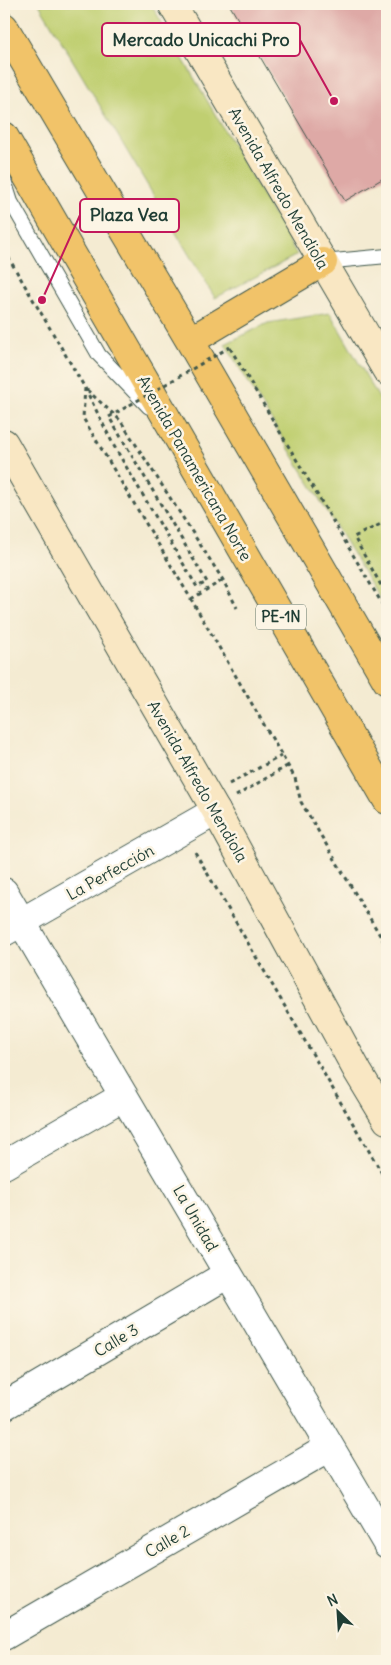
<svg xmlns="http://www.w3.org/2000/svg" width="391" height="1665" viewBox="0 0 391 1665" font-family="Delius,sans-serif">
	<rect width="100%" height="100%" fill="#fcf5e5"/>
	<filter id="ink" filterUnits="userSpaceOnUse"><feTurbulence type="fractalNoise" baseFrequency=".02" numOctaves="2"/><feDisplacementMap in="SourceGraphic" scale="10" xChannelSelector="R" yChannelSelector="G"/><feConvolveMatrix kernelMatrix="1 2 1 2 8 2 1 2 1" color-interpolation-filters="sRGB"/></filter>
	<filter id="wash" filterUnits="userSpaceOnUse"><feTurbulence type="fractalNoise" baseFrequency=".0096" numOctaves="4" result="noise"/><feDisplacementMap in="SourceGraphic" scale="20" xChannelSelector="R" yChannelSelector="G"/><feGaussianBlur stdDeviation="1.12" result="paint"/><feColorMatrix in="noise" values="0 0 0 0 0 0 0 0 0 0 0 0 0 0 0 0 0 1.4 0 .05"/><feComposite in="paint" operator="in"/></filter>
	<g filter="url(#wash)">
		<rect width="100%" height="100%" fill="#f4ebd2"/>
		<path fill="#c0cf71" stroke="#708652" d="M 39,4 L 151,4 L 297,255 L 215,298 Z
			M 330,313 L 387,412 L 387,610 L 225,344 L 268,323 Z"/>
		<g id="blocks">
			<path fill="#dea9a6" d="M 229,4 L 387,4 L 387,176 L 345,201 Z"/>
		</g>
	</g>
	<g filter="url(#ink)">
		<use href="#blocks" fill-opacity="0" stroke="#3f574c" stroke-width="1"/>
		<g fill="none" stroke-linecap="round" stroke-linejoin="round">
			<defs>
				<path id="lane" d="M 4,180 L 11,202 L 99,355 L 149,407
					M 323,262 L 387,256"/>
				<path id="street" d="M 4,892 L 387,1544
					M 4,932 L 216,811
					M 4,1165 L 124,1096
					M 4,1406 L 228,1274
					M 4,1636 L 330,1447"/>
				<path id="secondary" d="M 172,4 L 387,371
					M 4,443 L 216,811 L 358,1072 L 387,1120"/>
				<path id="highway" d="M 4,27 L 190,341 L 387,681
					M 4,136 L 387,800
					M 190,341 L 323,262"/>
			</defs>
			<use href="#lane" stroke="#3f574c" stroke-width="16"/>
			<use href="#street" stroke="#3f574c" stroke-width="30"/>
			<use href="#secondary" stroke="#3f574c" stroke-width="30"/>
			<use href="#highway" stroke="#3f574c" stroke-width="30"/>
			<path stroke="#3f574c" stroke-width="3" stroke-dasharray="4 4" stroke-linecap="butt" d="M 4,250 L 85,388 L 114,446 L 197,587 L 207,582 L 109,417
				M 230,348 L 387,612
				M 85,388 L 83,418 L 191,599 L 295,778 L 301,802 L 387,947
				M 87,390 L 120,420 L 223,580 L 237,608
				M 387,521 L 354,537 L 387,596
				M 191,599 L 223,580
				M 229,784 L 281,756
				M 236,796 L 287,766
				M 195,852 L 387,1182"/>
			<use href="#lane" stroke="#fff" stroke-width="14"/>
			<use href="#street" stroke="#fff" stroke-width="28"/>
			<use href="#secondary" stroke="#f9e7c3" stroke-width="28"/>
			<use href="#highway" stroke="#f1c369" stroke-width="28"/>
			<path stroke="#3f574c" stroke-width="3" stroke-dasharray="4 4" stroke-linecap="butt" d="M 109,417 L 230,347"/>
		</g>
	</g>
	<g text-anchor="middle" stroke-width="5" stroke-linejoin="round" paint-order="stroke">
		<rect fill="#fcf5e5" stroke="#617469" stroke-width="1" x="256" y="604.5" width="50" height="25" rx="4"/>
		<g font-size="15" font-weight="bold" fill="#1f3d34">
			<text x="281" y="622">PE-1N</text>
		</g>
		<g font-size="16" fill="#1f3d34" stroke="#fcf5e5">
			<text transform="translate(279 188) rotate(60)" y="6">Avenida Alfredo Mendiola</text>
			<text transform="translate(195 468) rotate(60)" y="6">Avenida Panamericana Norte</text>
			<text transform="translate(198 781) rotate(60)" y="6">Avenida Alfredo Mendiola</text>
			<text transform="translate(110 872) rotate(-29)" y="6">La Perfección</text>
			<text transform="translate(196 1218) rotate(60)" y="6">La Unidad</text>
			<text transform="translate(116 1340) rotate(-31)" y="6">Calle 3</text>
			<text transform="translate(167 1541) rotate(-30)" y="6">Calle 2</text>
		</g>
	</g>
	<path fill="none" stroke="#c2185b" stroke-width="2" d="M334 101L300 40M42 300L80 215"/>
	<g fill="#c2185b" stroke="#fcf5e5" stroke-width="2">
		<circle cx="334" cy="101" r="5"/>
		<circle cx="42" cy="300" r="5"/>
	</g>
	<g fill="#fcf5e5" stroke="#c2185b" stroke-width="2">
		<rect x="102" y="23" width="198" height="33" rx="5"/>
		<rect x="80" y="199" width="99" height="33" rx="5"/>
	</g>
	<g font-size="18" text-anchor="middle" font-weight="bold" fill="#1f3d34">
		<text x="201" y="46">Mercado Unicachi Pro</text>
		<text x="129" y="221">Plaza Vea</text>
	</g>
	<rect width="391" height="1665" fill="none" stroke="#fcf5e5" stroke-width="20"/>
	<g transform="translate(338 1612) rotate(335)" stroke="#fcf5e5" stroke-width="4" paint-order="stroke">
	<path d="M0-4L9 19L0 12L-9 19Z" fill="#1f3d34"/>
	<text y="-8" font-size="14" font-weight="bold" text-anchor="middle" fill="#1f3d34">N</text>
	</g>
</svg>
